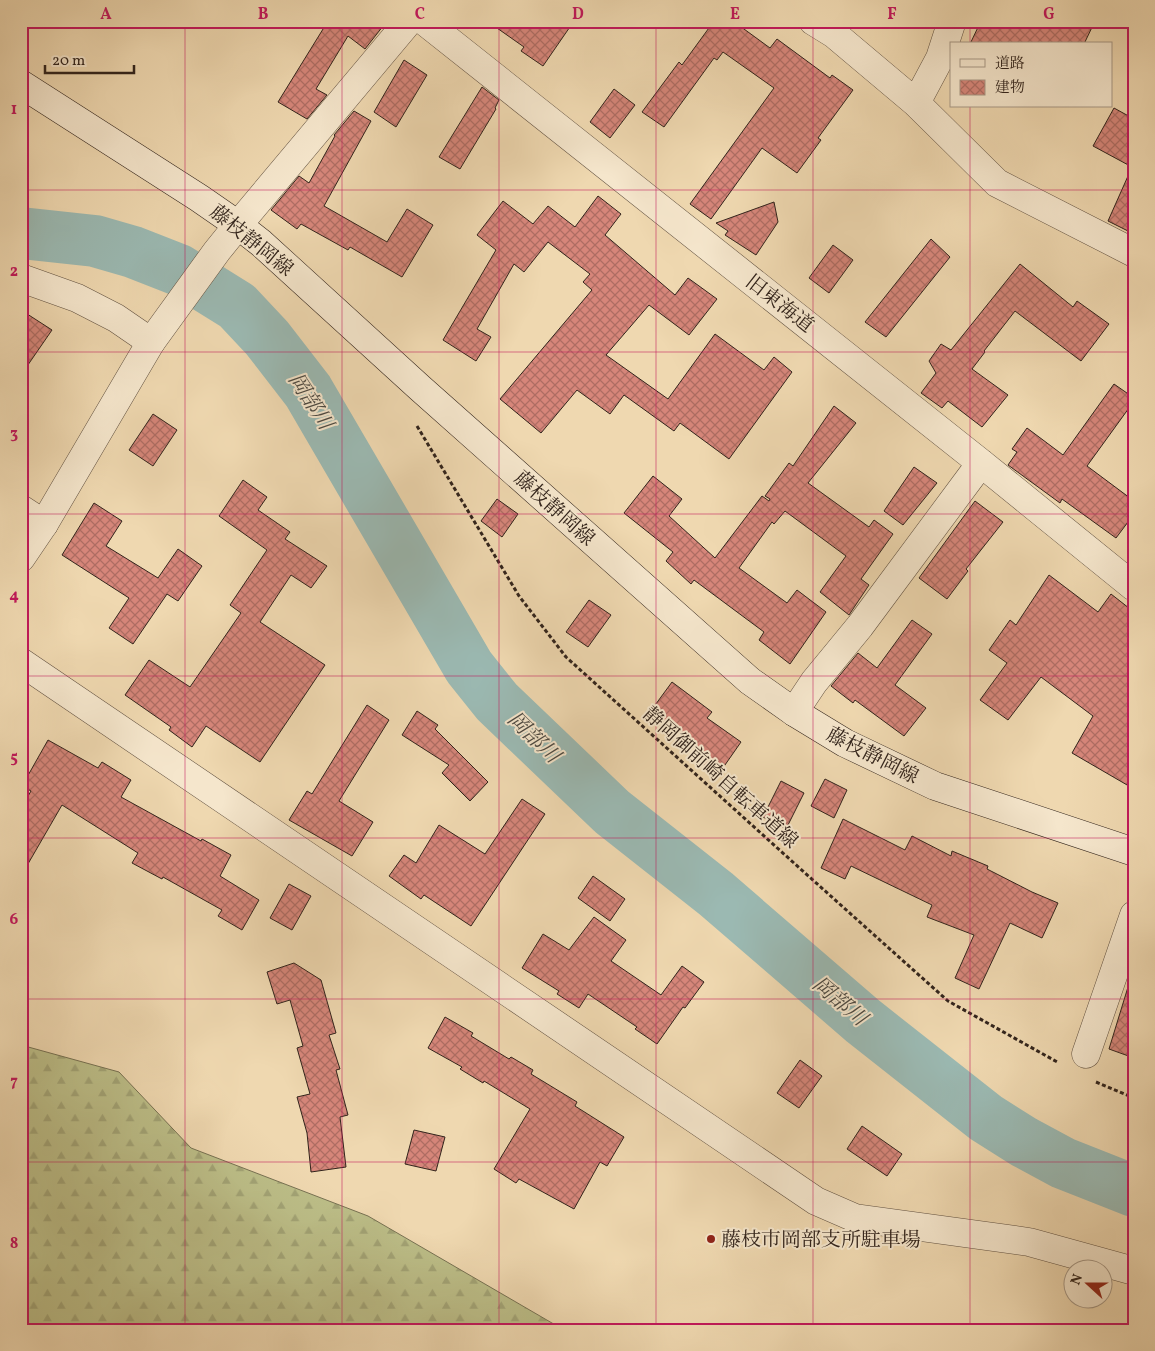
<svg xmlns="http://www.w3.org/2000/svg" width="1155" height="1351" viewBox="0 0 1155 1351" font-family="Vollkorn,'Noto Serif JP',serif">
	<defs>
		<pattern id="forest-firs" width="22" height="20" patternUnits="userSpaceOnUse" patternTransform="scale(1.25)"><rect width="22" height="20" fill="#bcbe88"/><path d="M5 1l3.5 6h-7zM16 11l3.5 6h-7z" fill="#a2a375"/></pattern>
		<pattern id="building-cross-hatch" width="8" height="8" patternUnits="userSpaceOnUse" patternTransform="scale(1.25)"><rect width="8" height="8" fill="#d6867a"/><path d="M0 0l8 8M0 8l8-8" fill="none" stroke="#ae6d63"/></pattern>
	</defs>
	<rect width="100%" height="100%" fill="#efd8b0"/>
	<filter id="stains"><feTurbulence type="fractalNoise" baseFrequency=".004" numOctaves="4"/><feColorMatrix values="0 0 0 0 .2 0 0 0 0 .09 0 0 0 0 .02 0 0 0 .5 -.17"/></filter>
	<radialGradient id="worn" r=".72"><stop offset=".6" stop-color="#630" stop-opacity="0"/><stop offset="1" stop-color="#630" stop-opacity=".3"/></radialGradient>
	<path fill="url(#forest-firs)" stroke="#777152" d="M 21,1045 L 119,1072 L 191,1148 L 368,1216 L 564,1330 L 21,1330 Z"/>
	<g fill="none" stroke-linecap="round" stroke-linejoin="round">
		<path stroke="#9bb9b2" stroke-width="52" d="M 21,233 L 95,241 L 133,252 L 179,270 L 237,306 L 267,338 L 308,391 L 469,667 L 497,702 L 612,812 L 716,894 L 863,1021 L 986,1118 L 1024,1142 L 1063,1163 L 1134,1191"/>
	</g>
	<path fill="url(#building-cross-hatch)" stroke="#32241c" d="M 328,21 L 387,21 L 365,49 L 348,36 L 316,89 L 327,95 L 307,119 L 278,102 Z
		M 487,21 L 574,21 L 543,66 L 521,51 L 524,47 Z
		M 714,21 L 733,21 L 770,48 L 777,39 L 830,78 L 832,75 L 853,90 L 818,138 L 821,140 L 797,173 L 762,148 L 711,219 L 690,204 L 774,88 L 723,52 L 717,60 L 714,58 L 664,127 L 642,112 L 679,62 L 682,65 Z
		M 981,21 L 1095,21 L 1084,44 L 970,44 Z
		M 404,60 L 427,75 L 396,127 L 374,112 Z
		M 482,87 L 499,100 L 495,108 L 496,109 L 460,169 L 439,157 Z
		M 614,89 L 635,105 L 610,138 L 590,122 Z
		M 1114,108 L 1134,119 L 1134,234 L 1108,221 L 1132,167 L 1093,146 Z
		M 354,111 L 371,121 L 324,206 L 387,242 L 407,209 L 433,225 L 402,277 L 350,247 L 348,250 L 301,224 L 297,229 L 271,210 L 299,176 L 309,183 L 335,136 L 334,135 Z
		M 598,196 L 621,214 L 605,235 L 675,295 L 688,278 L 717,299 L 689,335 L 649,305 L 606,355 L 668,399 L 715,334 L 764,370 L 774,357 L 792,372 L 729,459 L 680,423 L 674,431 L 624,395 L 610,414 L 577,390 L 541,433 L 500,399 L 592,290 L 583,282 L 590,274 L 548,242 L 524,272 L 514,264 L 477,329 L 491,337 L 476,361 L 443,340 L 496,250 L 477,235 L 503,201 L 533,224 L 548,206 L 575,227 Z
		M 774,202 L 778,222 L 756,255 L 725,235 L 728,231 L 716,223 Z
		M 931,239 L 950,257 L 886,337 L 865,322 Z
		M 833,245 L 853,260 L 829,293 L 809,278 Z
		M 1020,264 L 1073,307 L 1077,301 L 1109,324 L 1081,361 L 1015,311 L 984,351 L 985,352 L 972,369 L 1008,395 L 982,427 L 948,401 L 942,408 L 921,393 L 936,373 L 929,361 L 941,344 L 951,350 Z
		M 21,310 L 52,330 L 21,375 Z
		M 1114,384 L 1134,398 L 1134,401 L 1087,466 L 1134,501 L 1134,514 L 1116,538 L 1062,499 L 1060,503 L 1008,465 L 1017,452 L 1012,449 L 1027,428 L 1063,455 Z
		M 834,406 L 856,423 L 808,483 L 869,527 L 874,520 L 893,534 L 861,579 L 869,585 L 849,615 L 820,592 L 846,556 L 785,511 L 774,524 L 772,522 L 739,568 L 787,603 L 797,590 L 826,612 L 790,664 L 759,640 L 764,632 L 694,580 L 691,584 L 666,561 L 673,552 L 624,513 L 653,476 L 682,499 L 669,516 L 715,558 L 762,496 L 769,501 L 770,499 L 765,496 L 789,463 L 793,466 Z
		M 153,414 L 177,430 L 153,466 L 129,450 Z
		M 914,467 L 937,483 L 903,525 L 884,511 Z
		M 243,480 L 267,497 L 258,510 L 290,532 L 285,539 L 327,566 L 311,588 L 291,575 L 260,622 L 325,665 L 260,762 L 206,726 L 192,747 L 169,730 L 171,727 L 125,695 L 149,660 L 190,687 L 241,613 L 230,605 L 267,550 L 219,516 Z
		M 497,499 L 518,514 L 502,537 L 481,521 Z
		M 975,501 L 1003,522 L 966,569 L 968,571 L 947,599 L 919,578 Z
		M 94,503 L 122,521 L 106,546 L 158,578 L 178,549 L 202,566 L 178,601 L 167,594 L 133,644 L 109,628 L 129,598 L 62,555 Z
		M 1049,575 L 1098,612 L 1111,594 L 1134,612 L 1134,789 L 1072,753 L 1093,716 L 1041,677 L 1008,720 L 980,700 L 1007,663 L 989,650 L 1010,620 L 1016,625 Z
		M 589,600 L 611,615 L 588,647 L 566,632 Z
		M 912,620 L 932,634 L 895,685 L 926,708 L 904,736 L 855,700 L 853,703 L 831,686 L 858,653 L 877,668 Z
		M 672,682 L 712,712 L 707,718 L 741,742 L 718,775 L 697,760 L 703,752 L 650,712 Z
		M 367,705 L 389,720 L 339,801 L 373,822 L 352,856 L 289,820 L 307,791 L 312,794 Z
		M 417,711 L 438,725 L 435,729 L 488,782 L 470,801 L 442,773 L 449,765 L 402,735 Z
		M 48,740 L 98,768 L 102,762 L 131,780 L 121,797 L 201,841 L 202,839 L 231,855 L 220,876 L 259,900 L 242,930 L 218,916 L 222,910 L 163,877 L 162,879 L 132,863 L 138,853 L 62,805 L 21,876 L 21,808 L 31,791 L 22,786 Z
		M 825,779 L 847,790 L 834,818 L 811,806 Z
		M 781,781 L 804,793 L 786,829 L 763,817 Z
		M 522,799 L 545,814 L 471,926 L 424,895 L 421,899 L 389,876 L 404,855 L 416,863 L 439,825 L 485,854 Z
		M 843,819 L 905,850 L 912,836 L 951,856 L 952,851 L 988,866 L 987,869 L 1032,892 L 1058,903 L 1042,938 L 1010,923 L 979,989 L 955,978 L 974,935 L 927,917 L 932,905 L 851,866 L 845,879 L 821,868 Z
		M 593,876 L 625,899 L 610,921 L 578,898 Z
		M 289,884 L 311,896 L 292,930 L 270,918 Z
		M 594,917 L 626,940 L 611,961 L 661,995 L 682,966 L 704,982 L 685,1008 L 683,1007 L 657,1044 L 635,1029 L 637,1027 L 588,994 L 579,1008 L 557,994 L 559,991 L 522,968 L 543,934 L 569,950 Z
		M 294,963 L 321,980 L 336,1033 L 329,1035 L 340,1069 L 336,1070 L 348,1115 L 340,1117 L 346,1167 L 311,1172 L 307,1133 L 297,1097 L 310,1094 L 297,1048 L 303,1046 L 290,1000 L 277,1004 L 267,972 Z
		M 1128,987 L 1134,988 L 1134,1058 L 1109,1049 Z
		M 445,1017 L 473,1033 L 471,1036 L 509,1059 L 511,1057 L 533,1070 L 531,1074 L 577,1102 L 575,1106 L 624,1137 L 607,1166 L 600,1162 L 574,1209 L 519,1179 L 516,1183 L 494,1169 L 530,1109 L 484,1081 L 483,1083 L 460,1069 L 462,1067 L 428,1048 Z
		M 800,1060 L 822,1076 L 799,1108 L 777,1093 Z
		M 862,1126 L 902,1154 L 887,1176 L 847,1149 Z
		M 414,1130 L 445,1137 L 436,1171 L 405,1164 Z"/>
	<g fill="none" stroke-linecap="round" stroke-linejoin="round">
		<defs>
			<path id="minor" d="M 424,21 L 981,463 L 1134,587
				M 813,21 L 834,34 L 916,103 L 997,183 L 1134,253
				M 916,103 L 940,58 L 952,21
				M 238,225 L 409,21
				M 21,278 L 77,298 L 116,318 L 151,342
				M 21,509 L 44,524
				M 21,662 L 816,1201 L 855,1218 L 1029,1242 L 1134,1271
				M 794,712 L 814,682 L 860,626 L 981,463
				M 1086,1054 L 1134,915"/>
			<path id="tertiary" d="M 21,558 L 44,524 L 151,342 L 217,251 L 238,225"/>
			<path id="secondary" d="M 21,84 L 199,198 L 238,225 L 261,243 L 420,388 L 750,681 L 794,712 L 845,743 L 935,786 L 1134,852"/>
		</defs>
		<use href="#minor" stroke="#615141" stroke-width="29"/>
		<use href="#tertiary" stroke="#615141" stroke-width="29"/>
		<use href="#secondary" stroke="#32241c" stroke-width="29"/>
		<path stroke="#32241c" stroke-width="3" stroke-dasharray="4 2.5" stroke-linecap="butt" d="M 417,426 L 519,596 L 566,657 L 805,873 L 948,1001 L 1059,1063
			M 1096,1082 L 1134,1098"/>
		<use href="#minor" stroke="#f5e6cc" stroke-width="28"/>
		<use href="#tertiary" stroke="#f5e6cc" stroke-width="28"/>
		<use href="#secondary" stroke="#f5e6cc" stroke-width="28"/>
	</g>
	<path fill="none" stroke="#c2185b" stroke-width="1" stroke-opacity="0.55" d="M 185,21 L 185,1330M 342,21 L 342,1330M 499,21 L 499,1330M 656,21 L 656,1330M 813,21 L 813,1330M 970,21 L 970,44M 970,106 L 970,1330M 21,190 L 1134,190M 21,352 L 1134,352M 21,514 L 1134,514M 21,676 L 1134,676M 21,838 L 1134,838M 21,999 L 1134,999M 21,1162 L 1134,1162"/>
	<circle fill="#8f2418" stroke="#f5e6cc" stroke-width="2" cx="711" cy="1239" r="5"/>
	<g text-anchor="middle" stroke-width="4" stroke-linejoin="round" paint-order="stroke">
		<g font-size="20" fill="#32241c" stroke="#f5e6cc">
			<text transform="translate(252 240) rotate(39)" y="7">藤枝静岡線</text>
			<text transform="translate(780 303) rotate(38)" y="7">旧東海道</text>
			<text transform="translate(555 508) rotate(42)" y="7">藤枝静岡線</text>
			<text transform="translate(873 755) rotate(27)" y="7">藤枝静岡線</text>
			<text transform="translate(721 777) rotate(42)" y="7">静岡御前崎自転車道線</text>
		</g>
		<g font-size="20" fill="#32241c" stroke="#f5e6cc" text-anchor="start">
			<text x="721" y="1246">藤枝市岡部支所駐車場</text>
		</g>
		<g font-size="21" font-style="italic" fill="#4c4942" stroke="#f5e6cc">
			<text transform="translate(311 401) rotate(57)" y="7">岡部川</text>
			<text transform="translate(534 737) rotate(44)" y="7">岡部川</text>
			<text transform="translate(840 1001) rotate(40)" y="7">岡部川</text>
		</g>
	</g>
	<rect width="1155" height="1351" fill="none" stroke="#efd8b0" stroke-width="55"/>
	<rect x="950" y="42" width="162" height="65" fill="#f5e6cc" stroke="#a79886"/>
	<rect x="960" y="59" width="25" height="8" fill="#f5e6cc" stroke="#a79886"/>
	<text x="995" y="68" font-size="15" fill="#32241c">道路</text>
	<rect x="960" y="80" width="25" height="15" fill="url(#building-cross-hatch)" stroke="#a79886"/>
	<text x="995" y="92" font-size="15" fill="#32241c">建物</text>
	<g transform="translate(1088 1284) rotate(291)"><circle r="24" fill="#f5e6cc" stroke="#a79886"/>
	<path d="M0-4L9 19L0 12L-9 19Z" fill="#8f2418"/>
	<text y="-8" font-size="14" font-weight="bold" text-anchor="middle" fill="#32241c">N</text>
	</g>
	<path d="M45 65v8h89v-8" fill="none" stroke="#32241c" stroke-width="2.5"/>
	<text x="52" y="65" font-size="15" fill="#32241c" stroke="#f5e6cc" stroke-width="4" paint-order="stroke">20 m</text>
	<rect x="28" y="28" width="1100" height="1296" fill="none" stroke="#c2185b" stroke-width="2"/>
	<g font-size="16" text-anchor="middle" font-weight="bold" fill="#c2185b">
		<text x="106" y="19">A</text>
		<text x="263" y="19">B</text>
		<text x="420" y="19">C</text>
		<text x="578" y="19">D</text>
		<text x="735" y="19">E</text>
		<text x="892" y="19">F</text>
		<text x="1049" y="19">G</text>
		<text x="14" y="114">1</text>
		<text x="14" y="276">2</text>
		<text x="14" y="438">3</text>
		<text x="14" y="600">4</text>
		<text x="14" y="762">5</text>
		<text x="14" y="924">6</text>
		<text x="14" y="1086">7</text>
		<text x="14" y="1248">8</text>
	</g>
	<rect width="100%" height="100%" filter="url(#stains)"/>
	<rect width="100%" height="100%" fill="url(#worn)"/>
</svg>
